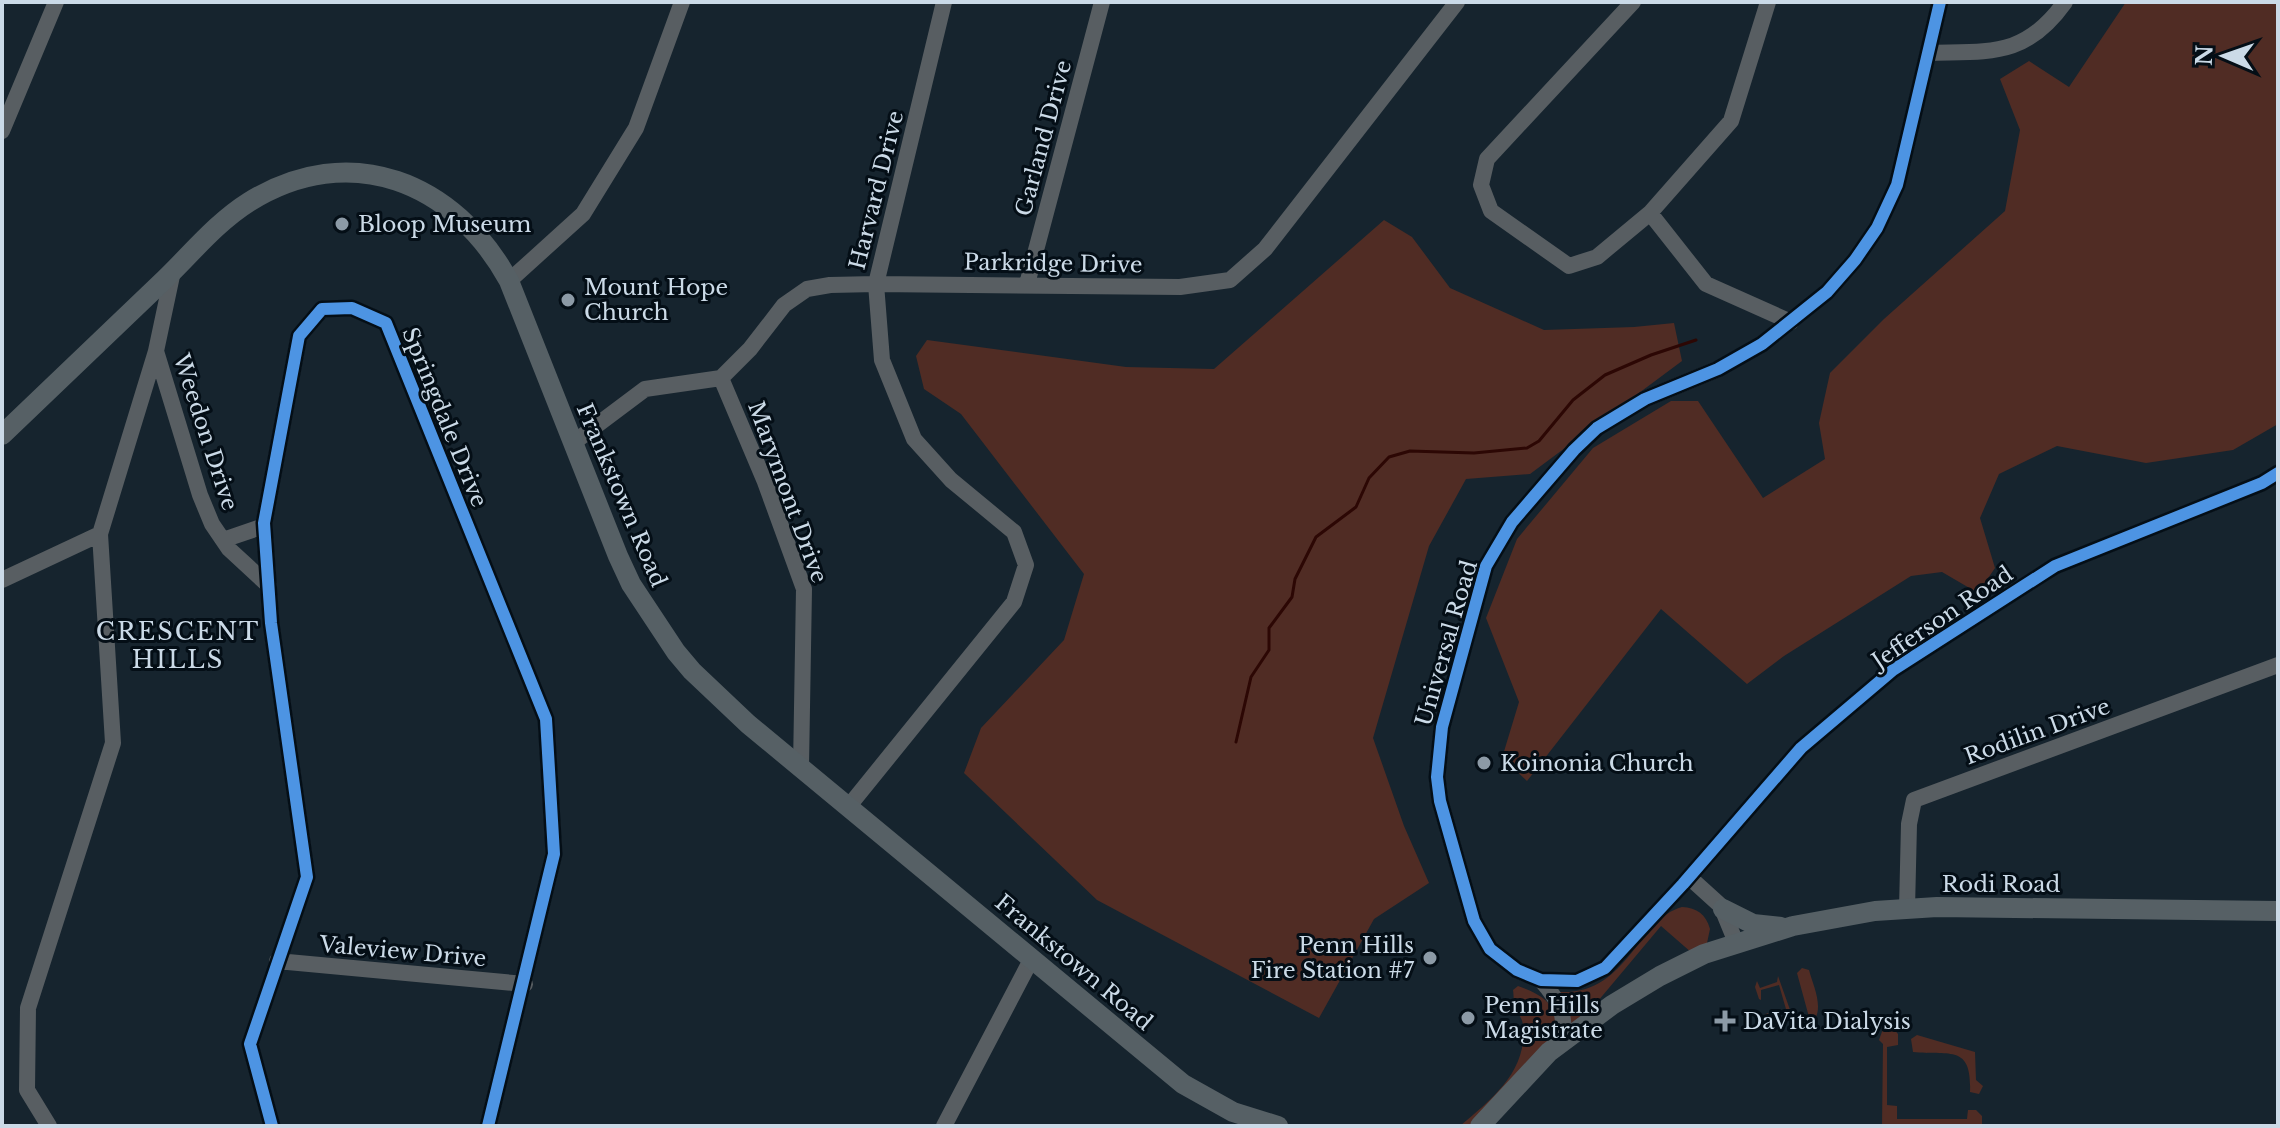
<svg xmlns="http://www.w3.org/2000/svg" width="2280" height="1128" viewBox="0 0 2280 1128" font-family="'Libre Baskerville',serif">
	<rect width="100%" height="100%" fill="#16242e"/>
	<path fill="#502c24" d="M 2126,2 L 2278,2 L 2278,424 L 2233,450 L 2146,463 L 2057,446 L 1999,474 L 1980,518 L 1995,568 L 1978,593 L 1942,572 L 1911,576 L 1784,656 L 1747,684 L 1661,609 L 1527,781 L 1502,758 L 1519,702 L 1486,618 L 1517,539 L 1593,448 L 1671,401 L 1698,401 L 1763,498 L 1825,459 L 1819,423 L 1830,373 L 1884,319 L 2005,211 L 2020,130 L 2000,79 L 2029,61 L 2069,87 Z
		M 1384,220 L 1412,237 L 1450,288 L 1544,330 L 1634,327 L 1674,323 L 1682,361 L 1530,474 L 1466,479 L 1429,546 L 1373,738 L 1404,826 L 1429,883 L 1374,919 L 1319,1018 L 1097,900 L 964,773 L 981,728 L 1064,640 L 1084,574 L 961,414 L 924,389 L 916,356 L 927,340 L 1126,367 L 1214,369 Z
		M 1682,907 C 1697,908 1706,914 1710,929 L 1707,943 L 1692,953 L 1661,926 L 1598,1001 L 1600,1006 L 1570,1024 L 1560,992 C 1628,995 1637,919 1682,907 Z
		M 1802,968 L 1809,970 C 1813,985 1823,1005 1815,1019 L 1809,1017 L 1797,973 Z
		M 1778,976 L 1794,1021 L 1791,1024 L 1789,1018 L 1771,1024 L 1772,1032 L 1767,1028 L 1764,1015 L 1768,1013 L 1770,1021 L 1788,1016 L 1779,985 L 1761,990 L 1761,1000 L 1759,999 L 1755,987 L 1757,981 L 1760,988 L 1777,982 Z
		M 1518,986 C 1547,996 1567,1011 1549,1044 L 1469,1126 L 1460,1126 C 1492,1099 1528,1071 1523,1025 C 1522,1017 1518,1015 1516,1009 C 1513,1004 1514,996 1513,990 Z
		M 1884,1026 L 1892,1027 L 1898,1034 L 1898,1045 L 1887,1047 L 1887,1105 L 1897,1106 L 1897,1119 L 1967,1119 L 1968,1110 L 1976,1110 L 1982,1116 L 1982,1126 L 1882,1126 L 1883,1044 L 1879,1040 Z
		M 1917,1035 L 1975,1052 L 1976,1080 L 1983,1086 L 1979,1094 L 1970,1092 C 1972,1043 1949,1056 1913,1052 L 1911,1039 Z"/>
	<g fill="none" stroke-linecap="round" stroke-linejoin="round">
		<path stroke="#2c0704" stroke-width="3" d="M 1236,742 L 1251,677 L 1269,650 L 1269,628 L 1292,597 L 1295,579 L 1316,537 L 1356,507 L 1369,478 L 1389,457 L 1410,451 L 1474,453 L 1527,448 L 1539,441 L 1573,400 L 1605,375 L 1651,355 L 1696,340"/>
		<path stroke="#585e62" stroke-width="16" d="M 1633,2 L 1487,159 L 1481,185 L 1491,211 L 1569,266 L 1597,257 L 1650,213 L 1731,121 L 1768,2
			M 1940,2 L 1897,185 L 1877,228 L 1855,260 L 1827,292 L 1762,344 L 1718,369 L 1645,399 L 1597,428 L 1574,450 L 1512,522 L 1486,566 L 1442,727 L 1437,777 L 1440,801 L 1474,921 L 1490,949 L 1517,970 L 1541,980 L 1577,981 L 1605,968 L 1683,884 L 1801,748 L 1893,670 L 2055,566 L 2262,483 L 2278,473
			M 1928,53 C 1990,51 2025,58 2065,2
			M 2,131 L 56,2
			M 1650,213 L 1706,284 L 1791,322
			M 173,271 L 156,351 L 200,495 L 212,524 L 229,549 L 269,586
			M 509,281 L 583,214 L 636,128 L 682,2
			M 1027,284 L 1102,2
			M 721,378 L 765,482 L 804,589 L 801,767
			M 573,443 L 645,389 L 721,378 L 750,349 L 784,305 L 807,289 L 830,285 L 876,284 L 1180,287 L 1230,280 L 1265,249 L 1457,2
			M 223,540 L 264,526
			M 2,580 L 100,534
			M 849,806 L 1014,602 L 1026,565 L 1014,532 L 951,480 L 914,439 L 882,360 L 876,284 L 944,2
			M 1689,877 L 1721,906 L 1737,945
			M 1907,909 L 1909,824 L 1914,800 L 2278,665
			M 277,961 L 525,984
			M 1541,980 C 1559,1001 1567,1014 1562,1042
			M 49,1126 L 27,1090 L 28,1008 L 113,743 L 100,534 L 156,351
			M 272,1126 L 250,1044 L 307,877 L 271,623 L 264,523 L 299,336 L 322,309 L 352,308 L 386,323 L 546,719 L 554,854 L 488,1126
			M 944,1126 L 1032,958"/>
		<path stroke="#566065" stroke-width="20" d="M 2,435 C 56,383 110,331 164,280 C 191,254 217,222 249,202 C 350,139 455,182 509,281 L 618,556 L 631,584 L 676,652 L 692,671 L 748,724 L 1183,1084 L 1233,1112 L 1278,1126
			M 1723,909 L 1753,924 L 1781,927
			M 1480,1126 L 1549,1052 L 1612,1005 L 1660,976 L 1704,954 L 1793,926 L 1875,911 L 1937,907 L 2278,911"/>
		<defs>
			<path id="cycleway" d="M 1940,2 L 1897,185 L 1877,228 L 1855,260 L 1827,292 L 1762,344 L 1718,369 L 1645,399 L 1597,428 L 1574,450 L 1512,522 L 1486,566 L 1442,727 L 1437,777 L 1440,801 L 1474,921 L 1490,949 L 1517,970 L 1541,980 L 1577,981 L 1605,968 L 1683,884 L 1801,748 L 1893,670 L 2055,566 L 2262,483 L 2278,473
				M 272,1126 L 250,1044 L 307,877 L 271,623 L 264,523 L 299,336 L 322,309 L 352,308 L 386,323 L 546,719 L 554,854 L 488,1126"/>
		</defs>
		<use href="#cycleway" stroke="#040e16" stroke-width="17"/>
		<use href="#cycleway" stroke="#4d94e3" stroke-width="12"/>
	</g>
	<g fill="#8c9aa6" stroke="#040e16" stroke-width="3">
		<circle cx="342" cy="224" r="8"/>
		<circle cx="568" cy="300" r="8"/>
		<circle cx="1484" cy="763" r="8"/>
		<circle cx="1430" cy="958" r="8"/>
		<circle cx="1468" cy="1018" r="8"/>
		<path d="M1721 1009h8v8h8v8h-8v8h-8v-8h-8v-8h8z"/>
	</g>
	<g text-anchor="middle" stroke-width="6" stroke-linejoin="round" paint-order="stroke">
		<g font-size="22" fill="#cbdae7" stroke="#040e16">
			<text transform="translate(1043 138) rotate(-75)" y="8">Garland Drive</text>
			<text transform="translate(876 190) rotate(-76)" y="8">Harvard Drive</text>
			<text transform="translate(1053 263) rotate(1)" y="8">Parkridge Drive</text>
			<text transform="translate(445 417) rotate(68)" y="8">Springdale Drive</text>
			<text transform="translate(206 432) rotate(72)" y="8">Weedon Drive</text>
			<text transform="translate(788 492) rotate(70)" y="8">Marymont Drive</text>
			<text transform="translate(622 495) rotate(67)" y="8">Frankstown Road</text>
			<text transform="translate(1942 617) rotate(-34)" y="8">Jefferson Road</text>
			<text transform="translate(1446 643) rotate(-74)" y="8">Universal Road</text>
			<text transform="translate(2037 731) rotate(-20)" y="8">Rodilin Drive</text>
			<text x="2001" y="892">Rodi Road</text>
			<text transform="translate(403 951) rotate(5)" y="8">Valeview Drive</text>
			<text transform="translate(1074 962) rotate(40)" y="8">Frankstown Road</text>
		</g>
		<g font-size="22" fill="#cbdae7" stroke="#040e16" text-anchor="start">
			<text x="358" y="232">Bloop Museum</text>
			<text x="584" y="295">Mount Hope<tspan x="584" dy="25">Church</tspan></text>
			<text x="1500" y="771">Koinonia Church</text>
			<text x="1414" y="953" text-anchor="end">Penn Hills<tspan x="1414" dy="25">Fire Station #7</tspan></text>
			<text x="1484" y="1013">Penn Hills<tspan x="1484" dy="25">Magistrate</tspan></text>
			<text x="1743" y="1029">DaVita Dialysis</text>
		</g>
		<g font-size="24" letter-spacing="2" fill="#cbdae7" stroke="#040e16">
			<text x="178" y="640">CRESCENT<tspan x="178" dy="28">HILLS</tspan></text>
		</g>
	</g>
	<rect width="2280" height="1128" fill="none" stroke="#cbdae7" stroke-width="8"/>
	<g transform="translate(2224 56) rotate(272)" stroke="#040e16" stroke-width="6" paint-order="stroke">
	<path d="M0-6L14 30L0 20L-14 30Z" fill="#cbdae7"/>
	<text y="-12" font-size="22" font-weight="bold" text-anchor="middle" fill="#cbdae7">N</text>
	</g>
</svg>
